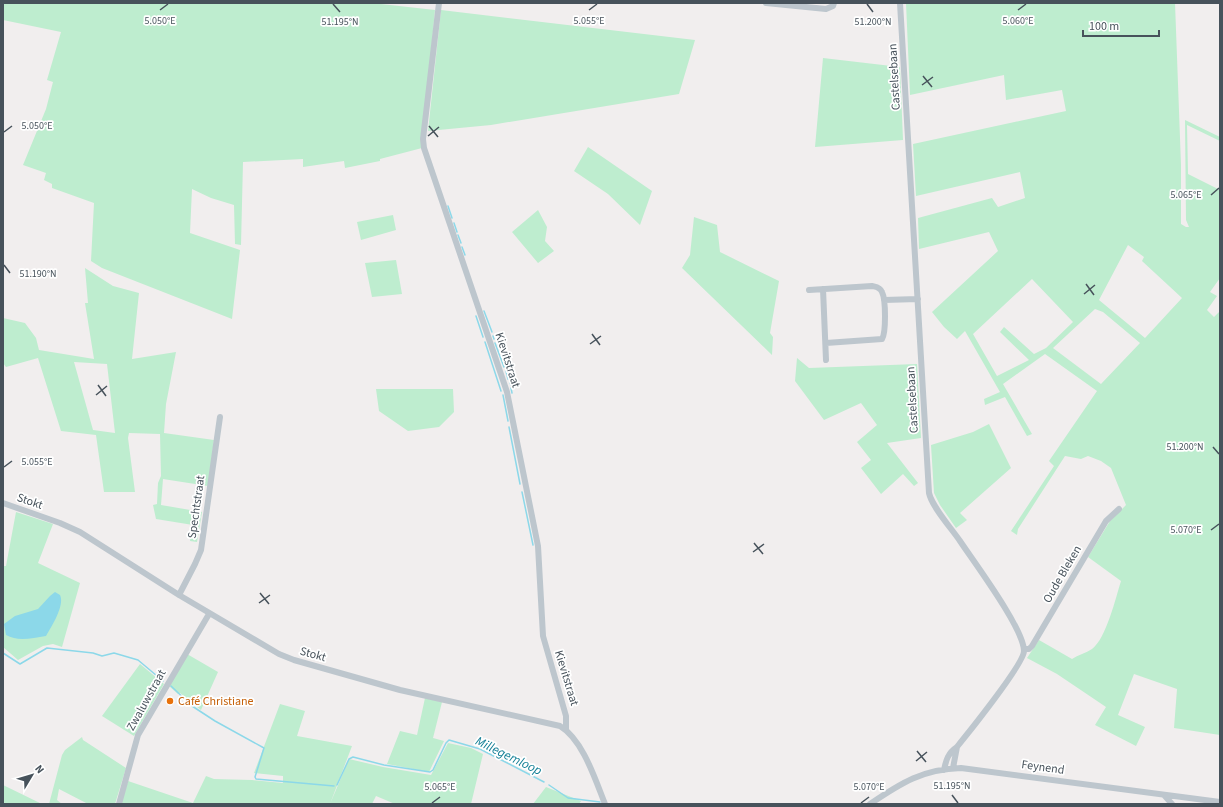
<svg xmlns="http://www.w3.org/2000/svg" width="1223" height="807" viewBox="0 0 1223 807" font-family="'Source Sans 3',sans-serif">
	<rect width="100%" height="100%" fill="#f1eeee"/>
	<path fill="#beedcf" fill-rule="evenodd" d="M 3,3 L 372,3 L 435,10 L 422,148 L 380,159 L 380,161 L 345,168 L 344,161 L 303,167 L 303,159 L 243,162 L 241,245 L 235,244 L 234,205 L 211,198 L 192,189 L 190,233 L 240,250 L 232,319 L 102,268 L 91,261 L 94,203 L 52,188 L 52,184 L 44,180 L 46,173 L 23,165 L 46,109 L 53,82 L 47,80 L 61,32 L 3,20 Z
		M 906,3 L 1175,3 L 1181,165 L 1181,224 L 1186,227 L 1189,227 L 1186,220 L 1185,120 L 1220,137 L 1220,141 L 1187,125 L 1188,174 L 1220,190 L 1220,278 L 1210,292 L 1217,296 L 1207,310 L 1214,317 L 1220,311 L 1220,735 L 1174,728 L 1177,689 L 1134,674 L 1118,715 L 1145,727 L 1136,746 L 1095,725 L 1106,707 L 1057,674 L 1027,658 L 1039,640 L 1072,659 C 1078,655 1086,653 1092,649 C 1106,639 1116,597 1121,581 L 1088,557 L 1110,521 L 1126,505 L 1111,468 L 1101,461 L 1088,456 L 1081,459 L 1065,456 L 1018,529 L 1017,535 L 1011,531 L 1054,466 L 1049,461 L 1097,391 L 1045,354 L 1003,384 L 1032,434 L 1027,436 L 1005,397 L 985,405 L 984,399 L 1000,392 L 965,331 L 957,339 L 944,327 L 932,312 L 998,251 L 989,232 L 919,249 L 918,218 L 992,198 L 998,207 L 1025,198 L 1020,172 L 916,196 L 913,144 L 1066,111 L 1062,90 L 1006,100 L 1004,75 L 910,95 ZM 1128,245 L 1144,257 L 1142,261 L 1182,298 L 1145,338 L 1099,300 ZM 1032,279 L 1073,322 L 1046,348 L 1034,354 L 1004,327 L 1000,332 L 1029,360 L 997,376 L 973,334 ZM 1095,309 L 1103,312 L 1140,343 L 1101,384 L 1053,348 Z
		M 441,10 L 695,40 L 679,94 L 491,125 L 428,131 Z
		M 823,58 L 900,67 L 903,140 L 815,147 Z
		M 588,147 L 652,191 L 640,225 L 608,194 L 574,171 Z
		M 538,210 L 547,227 L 545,241 L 554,251 L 538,263 L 512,232 Z
		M 393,215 L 396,230 L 361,240 L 357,222 Z
		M 694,217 L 717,225 L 720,252 L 779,281 L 770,333 L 773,337 L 772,355 L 682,268 L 690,255 Z
		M 396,260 L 402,294 L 372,297 L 365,263 Z
		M 85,268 L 113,286 L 139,293 L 132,359 L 176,352 L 166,404 L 164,433 L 214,440 L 208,486 L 163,479 L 161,505 L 202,512 L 197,542 L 190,541 L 193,525 L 156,519 L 153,505 L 157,504 L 158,483 L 161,476 L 160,434 L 129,433 L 128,438 L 135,492 L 104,492 L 96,435 L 61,431 L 38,358 L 6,367 L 3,363 L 3,318 L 25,323 L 36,338 L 39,350 L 94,359 L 85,303 L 88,303 ZM 74,362 L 107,364 L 115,433 L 93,430 Z
		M 797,358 L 809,368 L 917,364 L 921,438 L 887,443 L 918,483 L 914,486 L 903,474 L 881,494 L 861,468 L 871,460 L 857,442 L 877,425 L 861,403 L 824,420 L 795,381 Z
		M 376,389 L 453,389 L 454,412 L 439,427 L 408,431 L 379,411 Z
		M 989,424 L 1011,468 L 960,513 L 967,520 L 956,528 L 940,505 L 934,493 L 931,445 L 973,432 Z
		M 16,512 L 53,524 L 38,563 L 80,583 L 62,647 L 53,644 L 43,646 L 18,660 L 3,647 L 3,566 L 6,566 Z
		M 187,654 L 218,672 L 201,710 L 180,693 L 178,694 L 169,686 Z
		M 140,664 L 164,684 L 134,736 L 102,716 Z
		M 425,698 L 442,702 L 433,738 L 444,741 L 429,772 L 387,764 L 400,731 L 417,735 Z
		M 280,704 L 305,711 L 297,736 L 352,746 L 330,804 L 121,804 L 128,781 L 193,803 L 206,776 L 214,779 L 252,780 L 283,783 L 283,776 L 254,773 Z
		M 82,737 L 83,740 L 126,768 L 115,804 L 88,804 L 59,789 L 57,800 L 62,804 L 49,804 L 62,755 L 65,750 Z
		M 448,743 L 471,748 L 483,754 L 471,804 L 395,804 L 376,796 L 372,804 L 330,804 L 349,759 L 383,767 L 431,775 Z
		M 3,785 L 42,804 L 3,804 Z
		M 546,787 L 581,801 L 579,804 L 533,804 Z"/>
	<path fill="#8cd8e9" d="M 55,592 L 60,595 C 65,605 52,626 46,636 C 32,638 18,642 6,635 L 4,624 L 15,616 L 38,609 L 50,596 Z"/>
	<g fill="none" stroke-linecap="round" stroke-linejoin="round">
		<path stroke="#8cd8e9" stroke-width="1.5" d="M 448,206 L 452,218
			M 454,223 L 457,232
			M 458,235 L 461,243
			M 462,247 L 465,255
			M 484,311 L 492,332
			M 476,316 L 483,337
			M 493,336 L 494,339
			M 485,342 L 501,391
			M 495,343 L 504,367
			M 506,371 L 508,379
			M 510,383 L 511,385
			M 511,388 L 512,393
			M 503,395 L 508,421
			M 509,427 L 520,484
			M 522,492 L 533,545
			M 3,653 L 20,664 L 47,648 L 93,653 L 102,656 L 114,653 L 138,660 L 163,681
			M 171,686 L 192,706 L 215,721 L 264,748 L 255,777 L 256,779 L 334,786
			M 337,785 L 349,759 L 353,757 L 384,765 L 430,772 L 433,770 L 446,743 L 449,740 L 480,749 L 544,782
			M 549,785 L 568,798 L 600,802"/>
		<path stroke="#bdc6cd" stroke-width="6" d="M 439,3 L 423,139 L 424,148 L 507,392 L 538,546 L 543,636 L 566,716 L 566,729
			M 766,3 L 826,9 L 833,6 L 834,3
			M 900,3 L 929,493 C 932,507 952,529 960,541 C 974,562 1024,629 1024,651 C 1024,664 968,733 957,747 C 948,753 946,760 944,770
			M 823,289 L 826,360
			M 809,290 L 872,286 C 876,287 880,287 882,292 C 886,300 886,333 882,339 L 826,343
			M 884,300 L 918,299
			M 3,503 L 60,523 L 80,532 L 179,595 L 279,654 L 294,660 L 400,690 L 560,726 C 583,740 595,779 605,804
			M 179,595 L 195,564 L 201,550 L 220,417
			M 1024,649 L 1029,649 L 1032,646 L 1106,521 L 1119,509
			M 953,768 L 957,747
			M 1164,795 L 1172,804
			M 119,804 L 138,735 L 209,614
			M 870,804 C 901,783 923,769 961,768 L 1220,802"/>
	</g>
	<path fill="none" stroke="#47525b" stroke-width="1.5" d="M 333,4 L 340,12M 867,4 L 873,12M 160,10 L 168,4M 589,10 L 597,4M 1018,10 L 1026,4M 923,76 L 932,87M 922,85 L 933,77M 429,126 L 438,137M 4,132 L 12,126M 428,136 L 439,127M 1211,195 L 1219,188M 4,265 L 10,273M 1086,284 L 1094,295M 1084,294 L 1095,285M 592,334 L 600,345M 590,344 L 601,336M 98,385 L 106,396M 96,395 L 107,386M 1213,447 L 1219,454M 4,467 L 12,461M 1211,530 L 1219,524M 754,543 L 763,554M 753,552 L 764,544M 260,593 L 269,604M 259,603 L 270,595M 917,751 L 926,762M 916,761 L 927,752M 952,795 L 958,803M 432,803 L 440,797M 861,803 L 869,797"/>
	<circle fill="#e8710a" stroke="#fff" stroke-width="1.5" cx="170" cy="701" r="4"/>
	<g text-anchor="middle" stroke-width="3.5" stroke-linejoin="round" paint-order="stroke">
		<g font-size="12" fill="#47525b" stroke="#fff">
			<text transform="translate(894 77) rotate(-93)" y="4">Castelsebaan</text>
			<text transform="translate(508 360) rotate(72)" y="4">Kievitstraat</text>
			<text transform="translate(912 400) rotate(-93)" y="4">Castelsebaan</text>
			<text transform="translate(30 501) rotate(19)" y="4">Stokt</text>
			<text transform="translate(196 507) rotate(-82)" y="4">Spechtstraat</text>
			<text transform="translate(1062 574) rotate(-60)" y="4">Oude Bleken</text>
			<text transform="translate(313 654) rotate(16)" y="4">Stokt</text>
			<text transform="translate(567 678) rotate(73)" y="4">Kievitstraat</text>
			<text transform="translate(146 700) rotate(-61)" y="4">Zwaluwstraat</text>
			<text transform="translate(1043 767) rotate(8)" y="4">Feynend</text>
		</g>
		<g font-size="12" fill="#c56008" stroke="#fff" text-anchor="start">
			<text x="178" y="705">Café Christiane</text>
		</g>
		<g font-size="13" font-style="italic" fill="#117e95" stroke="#fff">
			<text transform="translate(509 755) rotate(26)" y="5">Millegemloop</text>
		</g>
	</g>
	<g font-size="10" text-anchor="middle" fill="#47525b" stroke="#fff" stroke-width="3.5" stroke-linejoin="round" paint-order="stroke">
		<text x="160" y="24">5.050°E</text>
		<text x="589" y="24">5.055°E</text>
		<text x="1018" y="24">5.060°E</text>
		<text x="340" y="25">51.195°N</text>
		<text x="873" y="25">51.200°N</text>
		<text x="37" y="129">5.050°E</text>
		<text x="1186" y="198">5.065°E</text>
		<text x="38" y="277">51.190°N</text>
		<text x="1185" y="450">51.200°N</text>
		<text x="37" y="465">5.055°E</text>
		<text x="1186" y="533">5.070°E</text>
		<text x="952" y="789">51.195°N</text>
		<text x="440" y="790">5.065°E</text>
		<text x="869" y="790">5.070°E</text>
	</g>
	<rect width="1223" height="807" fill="none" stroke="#47525b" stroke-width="8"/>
	<g transform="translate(32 775) rotate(52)" stroke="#ffffff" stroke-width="3" paint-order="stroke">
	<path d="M0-3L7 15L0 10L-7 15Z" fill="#47525b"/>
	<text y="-6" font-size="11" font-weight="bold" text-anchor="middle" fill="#47525b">N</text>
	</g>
	<path d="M1083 30v6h76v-6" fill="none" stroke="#47525b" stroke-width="2"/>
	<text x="1089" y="30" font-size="12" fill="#47525b" stroke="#ffffff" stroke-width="3" paint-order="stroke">100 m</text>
</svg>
